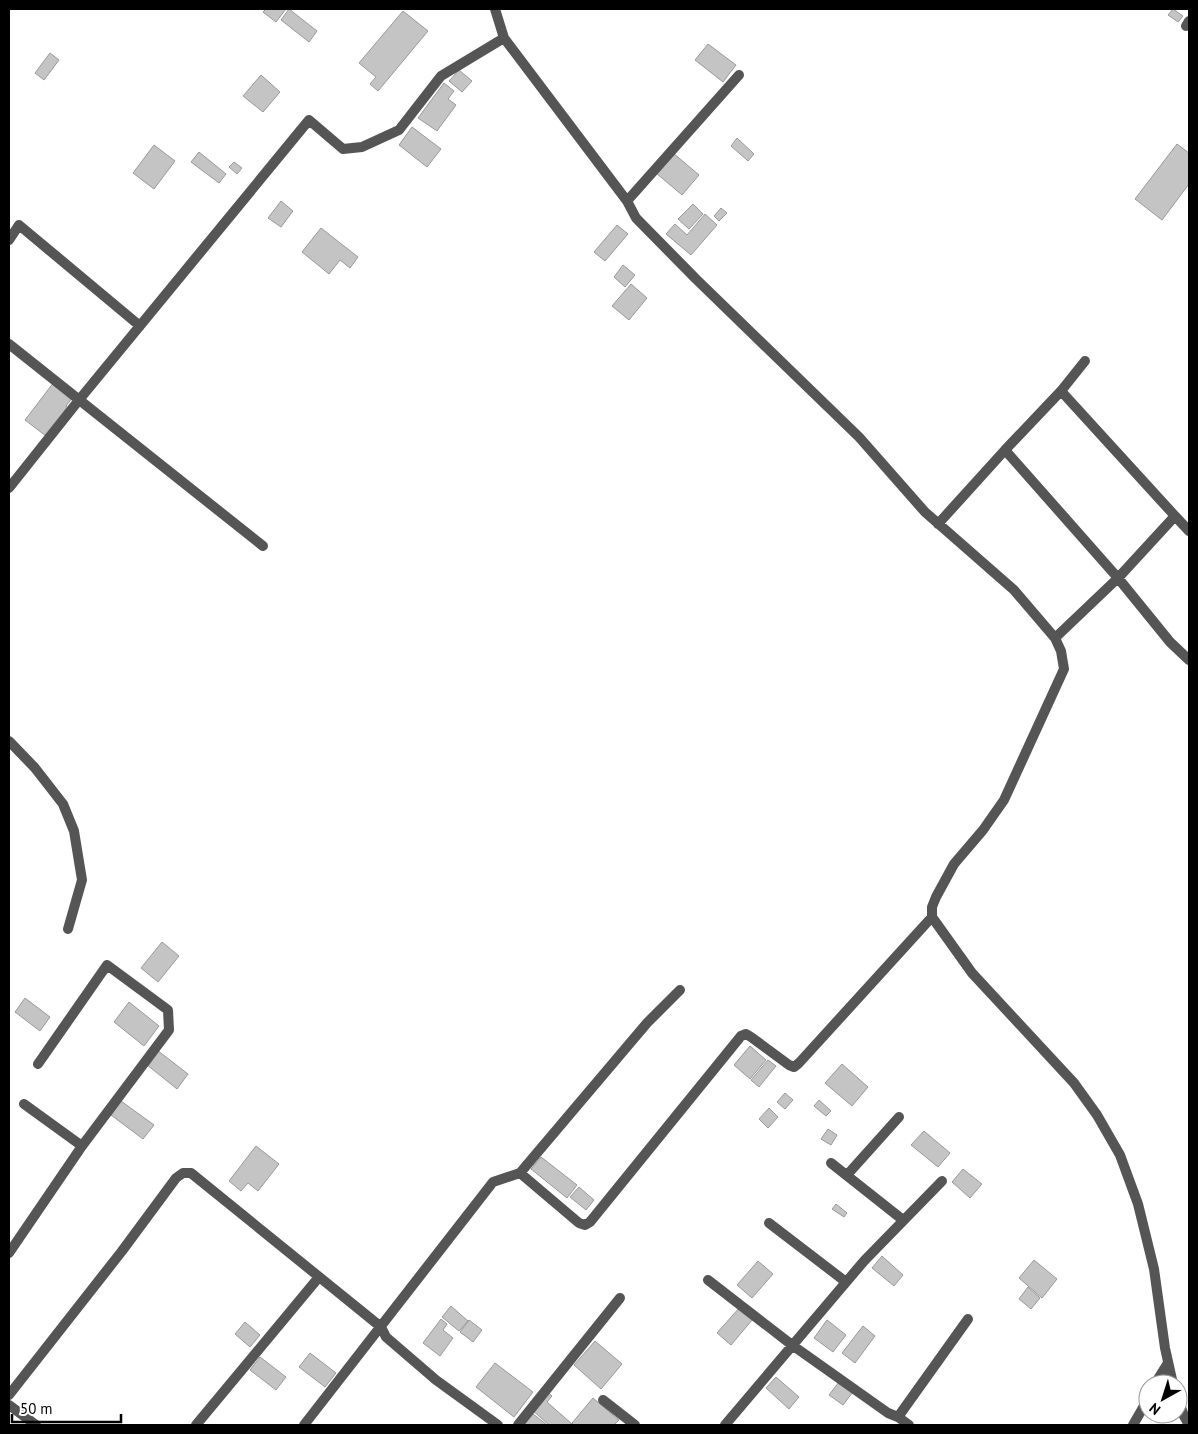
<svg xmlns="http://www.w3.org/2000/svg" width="1198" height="1434" viewBox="0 0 1198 1434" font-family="'PT Sans',sans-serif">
	<rect width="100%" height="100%" fill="#fff"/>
	<path fill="#c4c4c4" stroke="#999" d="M 266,9 L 286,9 L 276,22 L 263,12 Z
		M 289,9 L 317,31 L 309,42 L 281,20 Z
		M 1173,9 L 1183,16 L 1178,22 L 1168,15 Z
		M 403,11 L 428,31 L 378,91 L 370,84 L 376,77 L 359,63 Z
		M 708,44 L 736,65 L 723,82 L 695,60 Z
		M 50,53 L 59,60 L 44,80 L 35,73 Z
		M 459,70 L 472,81 L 462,92 L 449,81 Z
		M 261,75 L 280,92 L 263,112 L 243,96 Z
		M 444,83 L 454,91 L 448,99 L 456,105 L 437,131 L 418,118 Z
		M 412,127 L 441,149 L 427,167 L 399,145 Z
		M 737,138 L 754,154 L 748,161 L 731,146 Z
		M 1177,144 L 1189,153 L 1189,184 L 1162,220 L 1135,199 Z
		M 154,145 L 175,161 L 154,189 L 133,173 Z
		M 199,152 L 226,174 L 219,183 L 191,162 Z
		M 673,153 L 699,175 L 682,195 L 656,173 Z
		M 234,162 L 242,168 L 237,174 L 229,167 Z
		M 281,201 L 293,211 L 281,227 L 268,218 Z
		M 693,204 L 703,214 L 689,229 L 678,219 Z
		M 721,208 L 727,213 L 719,221 L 714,216 Z
		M 705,214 L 717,225 L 691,255 L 666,234 L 675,224 L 687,235 Z
		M 617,225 L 628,234 L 605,261 L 594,252 Z
		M 321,228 L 358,257 L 350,268 L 340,260 L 329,274 L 302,252 Z
		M 623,265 L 635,275 L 625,287 L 614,277 Z
		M 631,284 L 647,298 L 629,320 L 612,306 Z
		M 54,382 L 73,397 L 66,406 L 68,408 L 46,436 L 25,420 Z
		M 162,942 L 179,956 L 158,982 L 141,968 Z
		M 25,998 L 50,1017 L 40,1031 L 15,1012 Z
		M 129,1002 L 159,1026 L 144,1046 L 114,1022 Z
		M 750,1046 L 766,1060 L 750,1079 L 734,1065 Z
		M 157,1050 L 188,1074 L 177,1089 L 146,1064 Z
		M 768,1060 L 776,1066 L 759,1087 L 751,1080 Z
		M 842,1064 L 868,1087 L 852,1106 L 825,1083 Z
		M 785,1093 L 793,1100 L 785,1109 L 777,1102 Z
		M 819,1100 L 831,1111 L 826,1116 L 814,1106 Z
		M 121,1101 L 154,1125 L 143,1139 L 111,1115 Z
		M 769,1108 L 778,1117 L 768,1128 L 759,1119 Z
		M 828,1129 L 837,1135 L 831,1145 L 821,1139 Z
		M 924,1131 L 950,1153 L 938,1167 L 911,1145 Z
		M 256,1146 L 279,1164 L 258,1191 L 248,1183 L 241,1191 L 229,1181 Z
		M 541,1157 L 577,1185 L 567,1198 L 531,1169 Z
		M 963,1169 L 982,1184 L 970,1198 L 952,1182 Z
		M 579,1187 L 594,1200 L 586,1210 L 570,1197 Z
		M 836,1204 L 847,1213 L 844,1217 L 832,1209 Z
		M 882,1256 L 903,1275 L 894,1286 L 872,1268 Z
		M 1034,1260 L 1057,1279 L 1042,1298 L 1019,1278 Z
		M 758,1261 L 773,1274 L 752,1298 L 737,1285 Z
		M 1028,1287 L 1040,1298 L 1031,1309 L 1019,1299 Z
		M 451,1306 L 468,1321 L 459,1331 L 442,1317 Z
		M 740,1307 L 753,1319 L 731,1345 L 717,1333 Z
		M 441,1319 L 447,1324 L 443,1330 L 453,1338 L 440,1356 L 423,1343 Z
		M 469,1320 L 482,1330 L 473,1342 L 460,1332 Z
		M 827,1320 L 846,1335 L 833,1352 L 814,1338 Z
		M 245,1322 L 260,1335 L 250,1347 L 235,1334 Z
		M 863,1326 L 875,1336 L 855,1363 L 842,1353 Z
		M 595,1341 L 622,1364 L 601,1389 L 574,1365 Z
		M 310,1353 L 336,1373 L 325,1387 L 299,1367 Z
		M 260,1357 L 286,1377 L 276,1390 L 250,1370 Z
		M 495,1363 L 533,1392 L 514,1417 L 476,1387 Z
		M 776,1377 L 799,1397 L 789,1409 L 766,1388 Z
		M 839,1382 L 853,1392 L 843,1405 L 829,1395 Z
		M 546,1391 L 552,1396 L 547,1402 L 572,1424 L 571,1425 L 549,1425 L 531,1409 Z
		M 593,1398 L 619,1420 L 614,1425 L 574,1425 L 572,1423 Z
		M 532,1413 L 547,1425 L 521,1425 Z"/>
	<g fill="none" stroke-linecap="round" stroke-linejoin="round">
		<path stroke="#555" stroke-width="10" d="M 495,9 L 504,38 L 627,201 L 636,218 L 696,279 L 859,437 L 925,512 L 1014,590 L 1055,638 L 1061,651 L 1064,669 L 1004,800 L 983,830 L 954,864 L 936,897 L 932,907 L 932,917 L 972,973 L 1074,1083 L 1097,1115 L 1120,1155 L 1138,1204 L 1154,1269 L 1165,1348 L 1173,1384
			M 1186,26 L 1189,21
			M 627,201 L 739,75
			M 9,240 L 19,225 L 140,326
			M 9,344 L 263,546
			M 1061,391 L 1175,516
			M 1005,450 L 1061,391 L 1085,361
			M 9,488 L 79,400 L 309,120 L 343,149 L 362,147 L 399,130 L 441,76 L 504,38
			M 938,524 L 1005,450 L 1118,578 L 1170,642 L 1189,660
			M 1055,638 L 1118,578 L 1175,516 L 1189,531
			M 9,741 L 35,768 L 63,804 L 74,831 L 82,880 L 68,929
			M 24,1104 L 82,1146
			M 831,1163 L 903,1220
			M 520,1173 L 579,1223 L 585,1225 L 590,1222 L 741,1036 L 746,1034 L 751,1037 L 789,1065 L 794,1067 L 799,1063 L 932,917
			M 847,1175 L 899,1117
			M 769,1223 L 846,1282
			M 9,1253 L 82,1146 L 169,1030 L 168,1010 L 107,965 L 38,1064
			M 708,1280 L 792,1345 L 888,1413 L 898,1417 L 909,1425
			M 1155,1384 L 1168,1363
			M 9,1395 L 122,1251 L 176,1178 L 183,1173 L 191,1173 L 381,1327 L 386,1337 L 436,1380 L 498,1425
			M 1178,1399 L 1184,1416 L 1189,1425
			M 603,1400 L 635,1425
			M 9,1405 L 36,1425
			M 898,1417 L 968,1319
			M 196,1425 L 319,1277
			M 304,1425 L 493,1182 L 520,1173 L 647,1023 L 680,990
			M 518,1425 L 620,1298
			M 725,1425 L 864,1261 L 942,1181
			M 1133,1425 L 1148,1399"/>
	</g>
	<rect width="1198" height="1434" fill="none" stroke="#000000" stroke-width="20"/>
	<g transform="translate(1163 1399) rotate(219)"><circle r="24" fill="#ffffff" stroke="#999999"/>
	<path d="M0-4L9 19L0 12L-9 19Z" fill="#000000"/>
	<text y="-8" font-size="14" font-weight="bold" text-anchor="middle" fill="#000000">N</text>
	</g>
	<path d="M12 1414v8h109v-8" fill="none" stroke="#000000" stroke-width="2.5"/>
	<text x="20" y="1414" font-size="15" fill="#000000" stroke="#ffffff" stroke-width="4" paint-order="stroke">50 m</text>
</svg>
